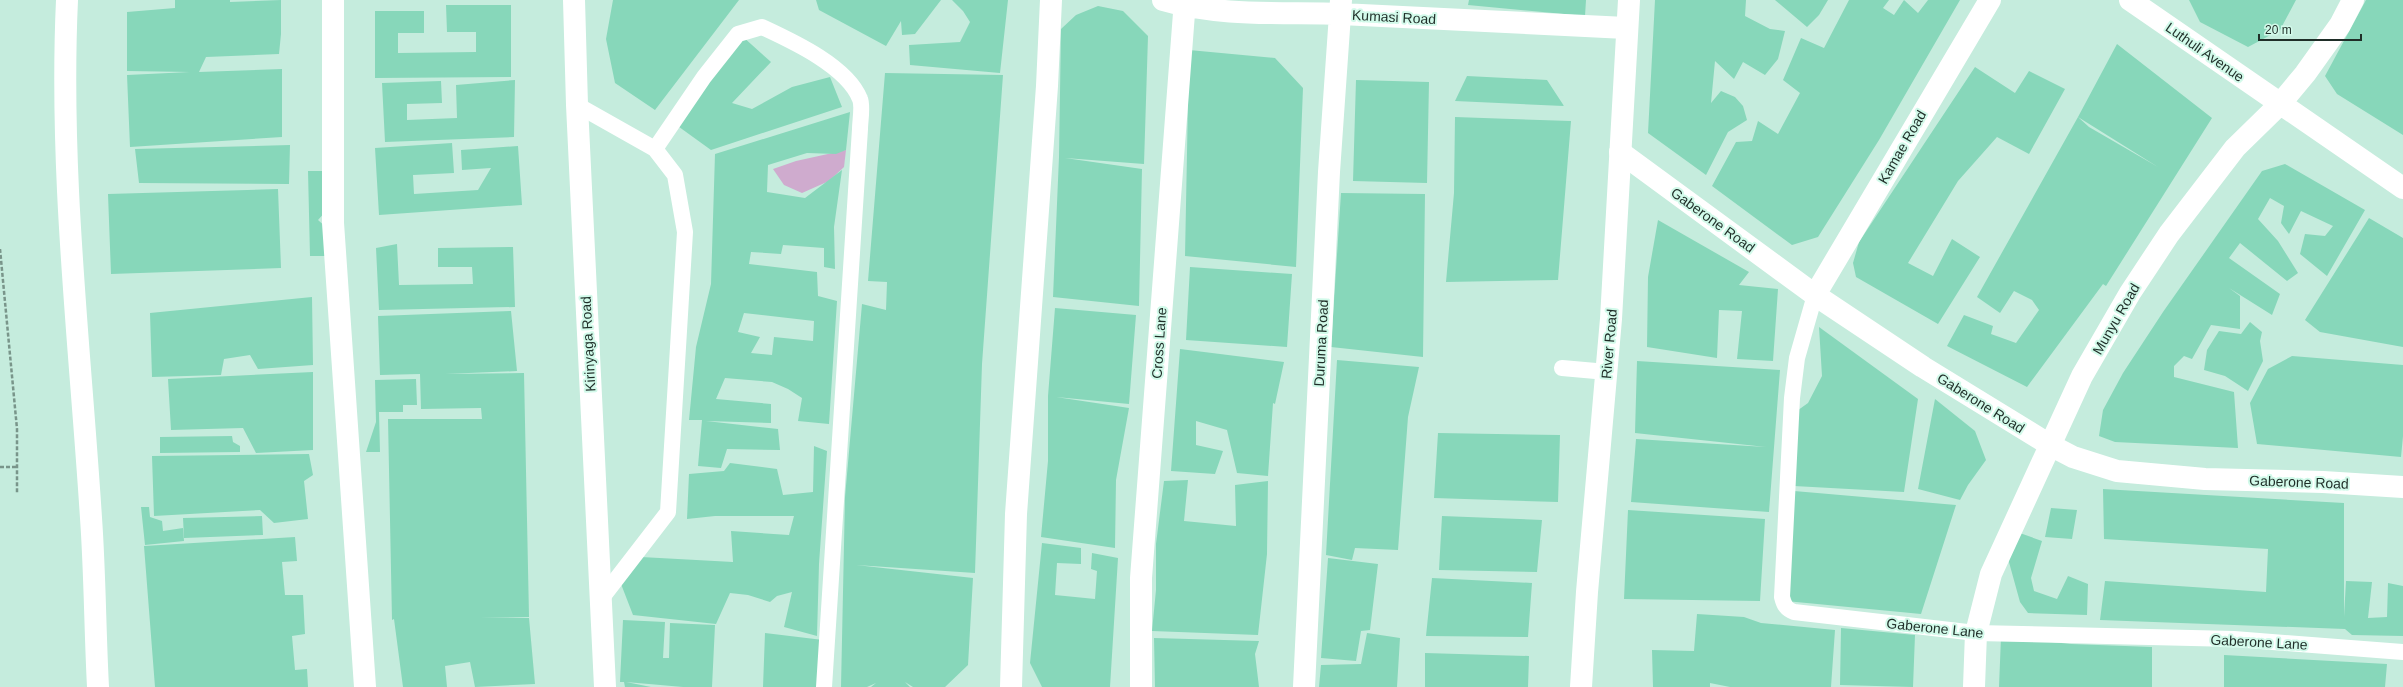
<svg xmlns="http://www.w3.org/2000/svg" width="2403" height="687" viewBox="0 0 2403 687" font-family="Helvetica,sans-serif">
	<rect width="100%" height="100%" fill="#c5ecdd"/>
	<path fill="#cfabce" d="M 846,150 L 844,167 L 829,181 L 802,193 L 784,185 L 773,169 L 796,161 Z"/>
	<path fill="#87d7ba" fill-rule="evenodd" d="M 175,0 L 230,0 L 230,2 L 281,0 L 281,34 L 279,54 L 206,57 L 199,72 L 282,69 L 282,137 L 130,147 L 127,75 L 190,72 L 127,71 L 127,12 L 175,8 Z
		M 613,0 L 739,0 L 655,110 L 615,83 L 606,39 Z
		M 816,0 L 941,0 L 915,34 L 902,35 L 901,21 L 886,46 L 819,10 Z
		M 952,0 L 1008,0 L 1000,73 L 910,65 L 909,45 L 960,42 L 970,22 L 963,11 Z
		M 1469,0 L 1586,0 L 1585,16 L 1468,5 Z
		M 1655,0 L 1746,0 L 1745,16 L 1770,29 L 1785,31 L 1778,59 L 1765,75 L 1743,62 L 1734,79 L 1715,61 L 1711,103 L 1721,91 L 1735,97 L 1743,106 L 1747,120 L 1728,132 L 1706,175 L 1648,133 Z
		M 1775,0 L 1828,0 L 1819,15 L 1807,27 Z
		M 1849,0 L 1889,0 L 1883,8 L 1894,15 L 1904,0 L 1918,13 L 1928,0 L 1960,0 L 1879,140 L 1818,237 L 1792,245 L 1712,186 L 1736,142 L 1752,141 L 1758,121 L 1778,134 L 1800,93 L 1783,80 L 1801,38 L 1824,48 Z
		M 2189,0 L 2296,0 L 2280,30 L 2248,47 L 2200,22 Z
		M 2366,0 L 2403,0 L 2403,135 L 2337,94 L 2325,76 Z
		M 446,5 L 511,5 L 511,77 L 375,78 L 375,11 L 424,11 L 424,33 L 398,33 L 398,53 L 476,52 L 476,32 L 447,32 Z
		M 1098,6 L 1123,11 L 1148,36 L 1144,164 L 1065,158 L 1142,169 L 1139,306 L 1053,297 L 1059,157 L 1061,29 L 1076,15 Z
		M 742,36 L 771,62 L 732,103 L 752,109 L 792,87 L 830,77 L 842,107 L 711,150 L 675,124 Z
		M 2117,44 L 2212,118 L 2106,286 L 2103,284 L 2027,387 L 1947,346 L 1964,315 L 1993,326 L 1991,334 L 2016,343 L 2039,310 L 2032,300 L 2014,291 L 2000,313 L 1977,297 L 2078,117 L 2089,127 L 2158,167 L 2078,117 Z
		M 1189,50 L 1275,58 L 1303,88 L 1296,267 L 1185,256 Z
		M 1975,67 L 2015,93 L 2029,71 L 2065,89 L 2029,154 L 1997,137 L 1958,181 L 1908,263 L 1933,276 L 1952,239 L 1980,257 L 1938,324 L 1856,277 L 1853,263 L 1859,242 Z
		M 885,73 L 1003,75 L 982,364 L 975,573 L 856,565 L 973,578 L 968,665 L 945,687 L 913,687 L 905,682 L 910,687 L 871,687 L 876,683 L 867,687 L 841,687 L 845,497 L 862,304 L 886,310 L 887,282 L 868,281 Z
		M 1467,76 L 1547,80 L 1564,106 L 1455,101 Z
		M 515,80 L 514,137 L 385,142 L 382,83 L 441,81 L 442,103 L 407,104 L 407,120 L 457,118 L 456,85 Z
		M 1356,80 L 1429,82 L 1427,183 L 1353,181 Z
		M 850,112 L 846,150 L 836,154 L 807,153 L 768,165 L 767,192 L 805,198 L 842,170 L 834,227 L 835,269 L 824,267 L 824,248 L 783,245 L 781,254 L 751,252 L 749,264 L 817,272 L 818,296 L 837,301 L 829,424 L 798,421 L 802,398 L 788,389 L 772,382 L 725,378 L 716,399 L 771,404 L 771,423 L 706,421 L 778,429 L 780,450 L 727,449 L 721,468 L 698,466 L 702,420 L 689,420 L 696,347 L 711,284 L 715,154 ZM 744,313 L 814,321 L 813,341 L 774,337 L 772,355 L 751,353 L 760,337 L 738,332 Z
		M 1455,117 L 1571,121 L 1558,280 L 1446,282 L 1454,193 Z
		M 452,143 L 454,173 L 413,175 L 414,194 L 478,190 L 491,168 L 462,170 L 461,150 L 518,146 L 522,205 L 379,215 L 375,148 Z
		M 290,145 L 289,184 L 139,183 L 135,149 Z
		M 2285,164 L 2365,210 L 2327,276 L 2300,254 L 2305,234 L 2325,236 L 2333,226 L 2301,211 L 2289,234 L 2281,223 L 2284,206 L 2270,198 L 2258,219 L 2278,241 L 2298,273 L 2287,281 L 2240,243 L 2229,258 L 2280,294 L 2272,315 L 2229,288 L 2240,296 L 2240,329 L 2211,325 L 2192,359 L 2184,356 L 2174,366 L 2174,377 L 2234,392 L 2238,448 L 2115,442 L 2099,436 L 2103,410 L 2123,373 L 2163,312 L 2262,171 Z
		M 308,171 L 326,171 L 327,210 L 318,220 L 327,228 L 328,256 L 310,256 Z
		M 278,189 L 281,268 L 111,274 L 108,194 Z
		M 1341,193 L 1425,194 L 1423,357 L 1331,347 Z
		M 2369,218 L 2403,238 L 2403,347 L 2320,332 L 2305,320 Z
		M 1658,220 L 1749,272 L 1739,285 L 1778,289 L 1773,361 L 1737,359 L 1742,311 L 1719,310 L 1717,358 L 1647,347 L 1648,277 Z
		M 397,244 L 399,285 L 473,284 L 472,267 L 438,267 L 438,248 L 513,247 L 515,307 L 379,310 L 376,248 Z
		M 1190,267 L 1292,274 L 1287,347 L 1186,340 Z
		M 312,297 L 313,365 L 258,369 L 250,355 L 224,359 L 221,375 L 152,377 L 150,313 Z
		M 1055,308 L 1136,315 L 1129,404 L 1056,397 L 1129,408 L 1116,480 L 1115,548 L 1041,537 L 1048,461 L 1048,396 Z
		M 511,311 L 517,371 L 445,374 L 524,373 L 529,617 L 480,618 L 529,618 L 535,684 L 475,687 L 470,662 L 445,666 L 447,687 L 403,687 L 394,619 L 392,620 L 388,419 L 482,419 L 481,408 L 421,409 L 420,374 L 380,375 L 378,316 Z
		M 2250,322 L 2262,332 L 2260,341 L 2263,361 L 2248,391 L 2225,376 L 2204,370 L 2207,350 L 2219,331 L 2241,334 Z
		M 1819,327 L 1918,399 L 1904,492 L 1794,486 L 1794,413 L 1808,403 L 1822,376 Z
		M 1180,349 L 1284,362 L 1275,404 L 1273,403 L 1268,476 L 1237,473 L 1227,430 L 1196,421 L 1196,445 L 1223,451 L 1215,474 L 1171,471 Z
		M 2292,356 L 2403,365 L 2403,436 L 2401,457 L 2257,444 L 2250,403 L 2268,369 Z
		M 1337,360 L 1419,367 L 1408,417 L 1398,550 L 1355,548 L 1352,560 L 1326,555 Z
		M 1637,361 L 1780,370 L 1769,512 L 1631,502 L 1636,439 L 1766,447 L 1635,433 Z
		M 313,372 L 313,450 L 256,453 L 243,428 L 171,430 L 168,379 Z
		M 416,379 L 417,405 L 403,405 L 403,412 L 379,412 L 380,452 L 366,452 L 376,422 L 375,380 Z
		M 1935,399 L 1975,431 L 1986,460 L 1968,485 L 1960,500 L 1918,489 Z
		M 1438,433 L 1560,435 L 1558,502 L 1434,498 Z
		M 232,436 L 233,442 L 240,446 L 240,452 L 160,453 L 160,437 Z
		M 814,446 L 827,451 L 819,564 L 817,636 L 784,627 L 792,592 L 777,596 L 770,602 L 748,595 L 730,593 L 716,624 L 633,615 L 621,584 L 641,557 L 733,562 L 731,531 L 789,535 L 794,516 L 715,516 L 687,519 L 689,474 L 724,471 L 730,463 L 777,469 L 783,495 L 813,492 Z
		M 309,454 L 313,475 L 304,481 L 308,519 L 274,523 L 260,510 L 154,516 L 152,456 Z
		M 1188,480 L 1184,521 L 1236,526 L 1235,485 L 1268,481 L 1267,554 L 1258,635 L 1152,631 L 1156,590 L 1156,544 L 1164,481 Z
		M 2103,489 L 2344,503 L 2344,617 L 2346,581 L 2372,582 L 2368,618 L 2387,617 L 2388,583 L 2403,586 L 2403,636 L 2352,635 L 2345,629 L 2100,620 L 2105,581 L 2266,592 L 2268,549 L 2104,539 Z
		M 1794,491 L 1956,505 L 1921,614 L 1786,601 Z
		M 141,507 L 149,507 L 150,517 L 162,521 L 163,531 L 183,528 L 184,541 L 145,545 Z
		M 2051,508 L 2077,510 L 2072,539 L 2045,537 Z
		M 1628,510 L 1765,519 L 1760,601 L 1624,599 Z
		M 262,516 L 263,535 L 184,538 L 183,518 Z
		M 1442,516 L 1542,520 L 1537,572 L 1439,570 Z
		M 2017,532 L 2042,541 L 2031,578 L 2034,591 L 2057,599 L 2068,576 L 2088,584 L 2087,615 L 2028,613 L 2020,602 L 2007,555 Z
		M 295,537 L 297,561 L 282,562 L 285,595 L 303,595 L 305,634 L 292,636 L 295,670 L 307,669 L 308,687 L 155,687 L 144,546 Z
		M 1042,543 L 1081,548 L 1081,564 L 1057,563 L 1055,595 L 1095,599 L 1097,571 L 1091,569 L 1092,553 L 1118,558 L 1110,687 L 1042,687 L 1030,663 Z
		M 1328,558 L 1378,564 L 1370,630 L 1361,631 L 1356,661 L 1321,658 Z
		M 1432,578 L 1532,583 L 1528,637 L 1426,636 Z
		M 1697,614 L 1744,617 L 1761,623 L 1835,630 L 1831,687 L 1730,687 L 1710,683 L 1710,687 L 1653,687 L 1652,650 L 1694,651 Z
		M 623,620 L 665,622 L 663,658 L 669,658 L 670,623 L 715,625 L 712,687 L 683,687 L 626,682 L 651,687 L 625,687 L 624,682 L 620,682 Z
		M 1841,628 L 1915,635 L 1913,687 L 1840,685 Z
		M 765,633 L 823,640 L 820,687 L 763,687 Z
		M 1367,633 L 1400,638 L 1397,687 L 1319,687 L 1321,665 L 1361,664 Z
		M 2001,637 L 2071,644 L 2152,647 L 2152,687 L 1999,687 Z
		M 1154,638 L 1259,641 L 1255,654 L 1259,687 L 1155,687 Z
		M 1425,653 L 1529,656 L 1528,687 L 1425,687 Z
		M 2224,655 L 2387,664 L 2385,687 L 2224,687 Z"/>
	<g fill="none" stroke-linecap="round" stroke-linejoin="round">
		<path stroke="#79958a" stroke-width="2.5" stroke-dasharray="4 2" stroke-linecap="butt" d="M 0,249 L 17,429 L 17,493
			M 0,467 L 17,467"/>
		<path stroke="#fff" stroke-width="16" d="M 577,105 L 655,149 L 675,175 L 685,232 L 668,512 L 601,599
			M 655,149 L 704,77 L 738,34 L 762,27 C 792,41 847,66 860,99 C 863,106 860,121 860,129 L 824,687
			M 1815,295 L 1797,358 L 1792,398 L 1782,597 C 1784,605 1786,609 1794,612 L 1976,633 L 2234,639 L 2403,652
			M 1562,368 L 1607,372"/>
		<path stroke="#fff" stroke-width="22" d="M 67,0 C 59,173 80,345 91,518 C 95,574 95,631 98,687
			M 333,0 L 333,223 L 365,687
			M 1163,0 C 1220,17 1283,12 1341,14 C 1436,18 1531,23 1626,28
			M 2130,0 L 2403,188
			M 1620,152 L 1815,295 L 1923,367 L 2050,445 L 2073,457 L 2117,471 L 2205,479 L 2323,482 L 2403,487
			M 1815,295 L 1990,0
			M 1011,687 L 1016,514 L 1047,86 L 1051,0
			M 1141,687 L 1141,578 L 1185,0
			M 1304,687 L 1329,172 L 1341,0
			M 1974,687 L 1976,633 L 1991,574 L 2082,376 L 2130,293 L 2169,234 L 2235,148 L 2280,104 L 2305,74 L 2340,25 L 2353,0"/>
		<path stroke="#fff" stroke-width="22" d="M 574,0 L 577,105 L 605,687
			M 1581,687 L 1587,592 L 1611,319 L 1629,0"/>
	</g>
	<g text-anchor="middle" stroke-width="4" stroke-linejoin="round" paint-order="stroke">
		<g font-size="14" fill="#1f2e28" stroke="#d2faea">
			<text transform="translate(1394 17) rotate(3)" y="5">Kumasi Road</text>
			<text transform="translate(2205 52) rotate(35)" y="5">Luthuli Avenue</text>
			<text transform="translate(1902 147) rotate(-60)" y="5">Kamae Road</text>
			<text transform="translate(1713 220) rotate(36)" y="5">Gaberone Road</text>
			<text transform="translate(2116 319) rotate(-60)" y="5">Munyu Road</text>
			<text transform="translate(1159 343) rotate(-86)" y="5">Cross Lane</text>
			<text transform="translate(1321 343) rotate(-87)" y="5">Duruma Road</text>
			<text transform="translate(588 344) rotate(-93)" y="5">Kirinyaga Road</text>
			<text transform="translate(1609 344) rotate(-85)" y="5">River Road</text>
			<text transform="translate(1981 403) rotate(32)" y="5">Gaberone Road</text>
			<text transform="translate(2299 482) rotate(2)" y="5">Gaberone Road</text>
			<text transform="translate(1935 628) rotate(6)" y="5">Gaberone Lane</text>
			<text transform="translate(2259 642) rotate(3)" y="5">Gaberone Lane</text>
		</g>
	</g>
	<path d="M2259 34v6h102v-6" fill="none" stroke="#1f2e28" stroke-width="2"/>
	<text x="2265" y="34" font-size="12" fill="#1f2e28" stroke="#d2faea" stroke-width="3" paint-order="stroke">20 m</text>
</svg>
